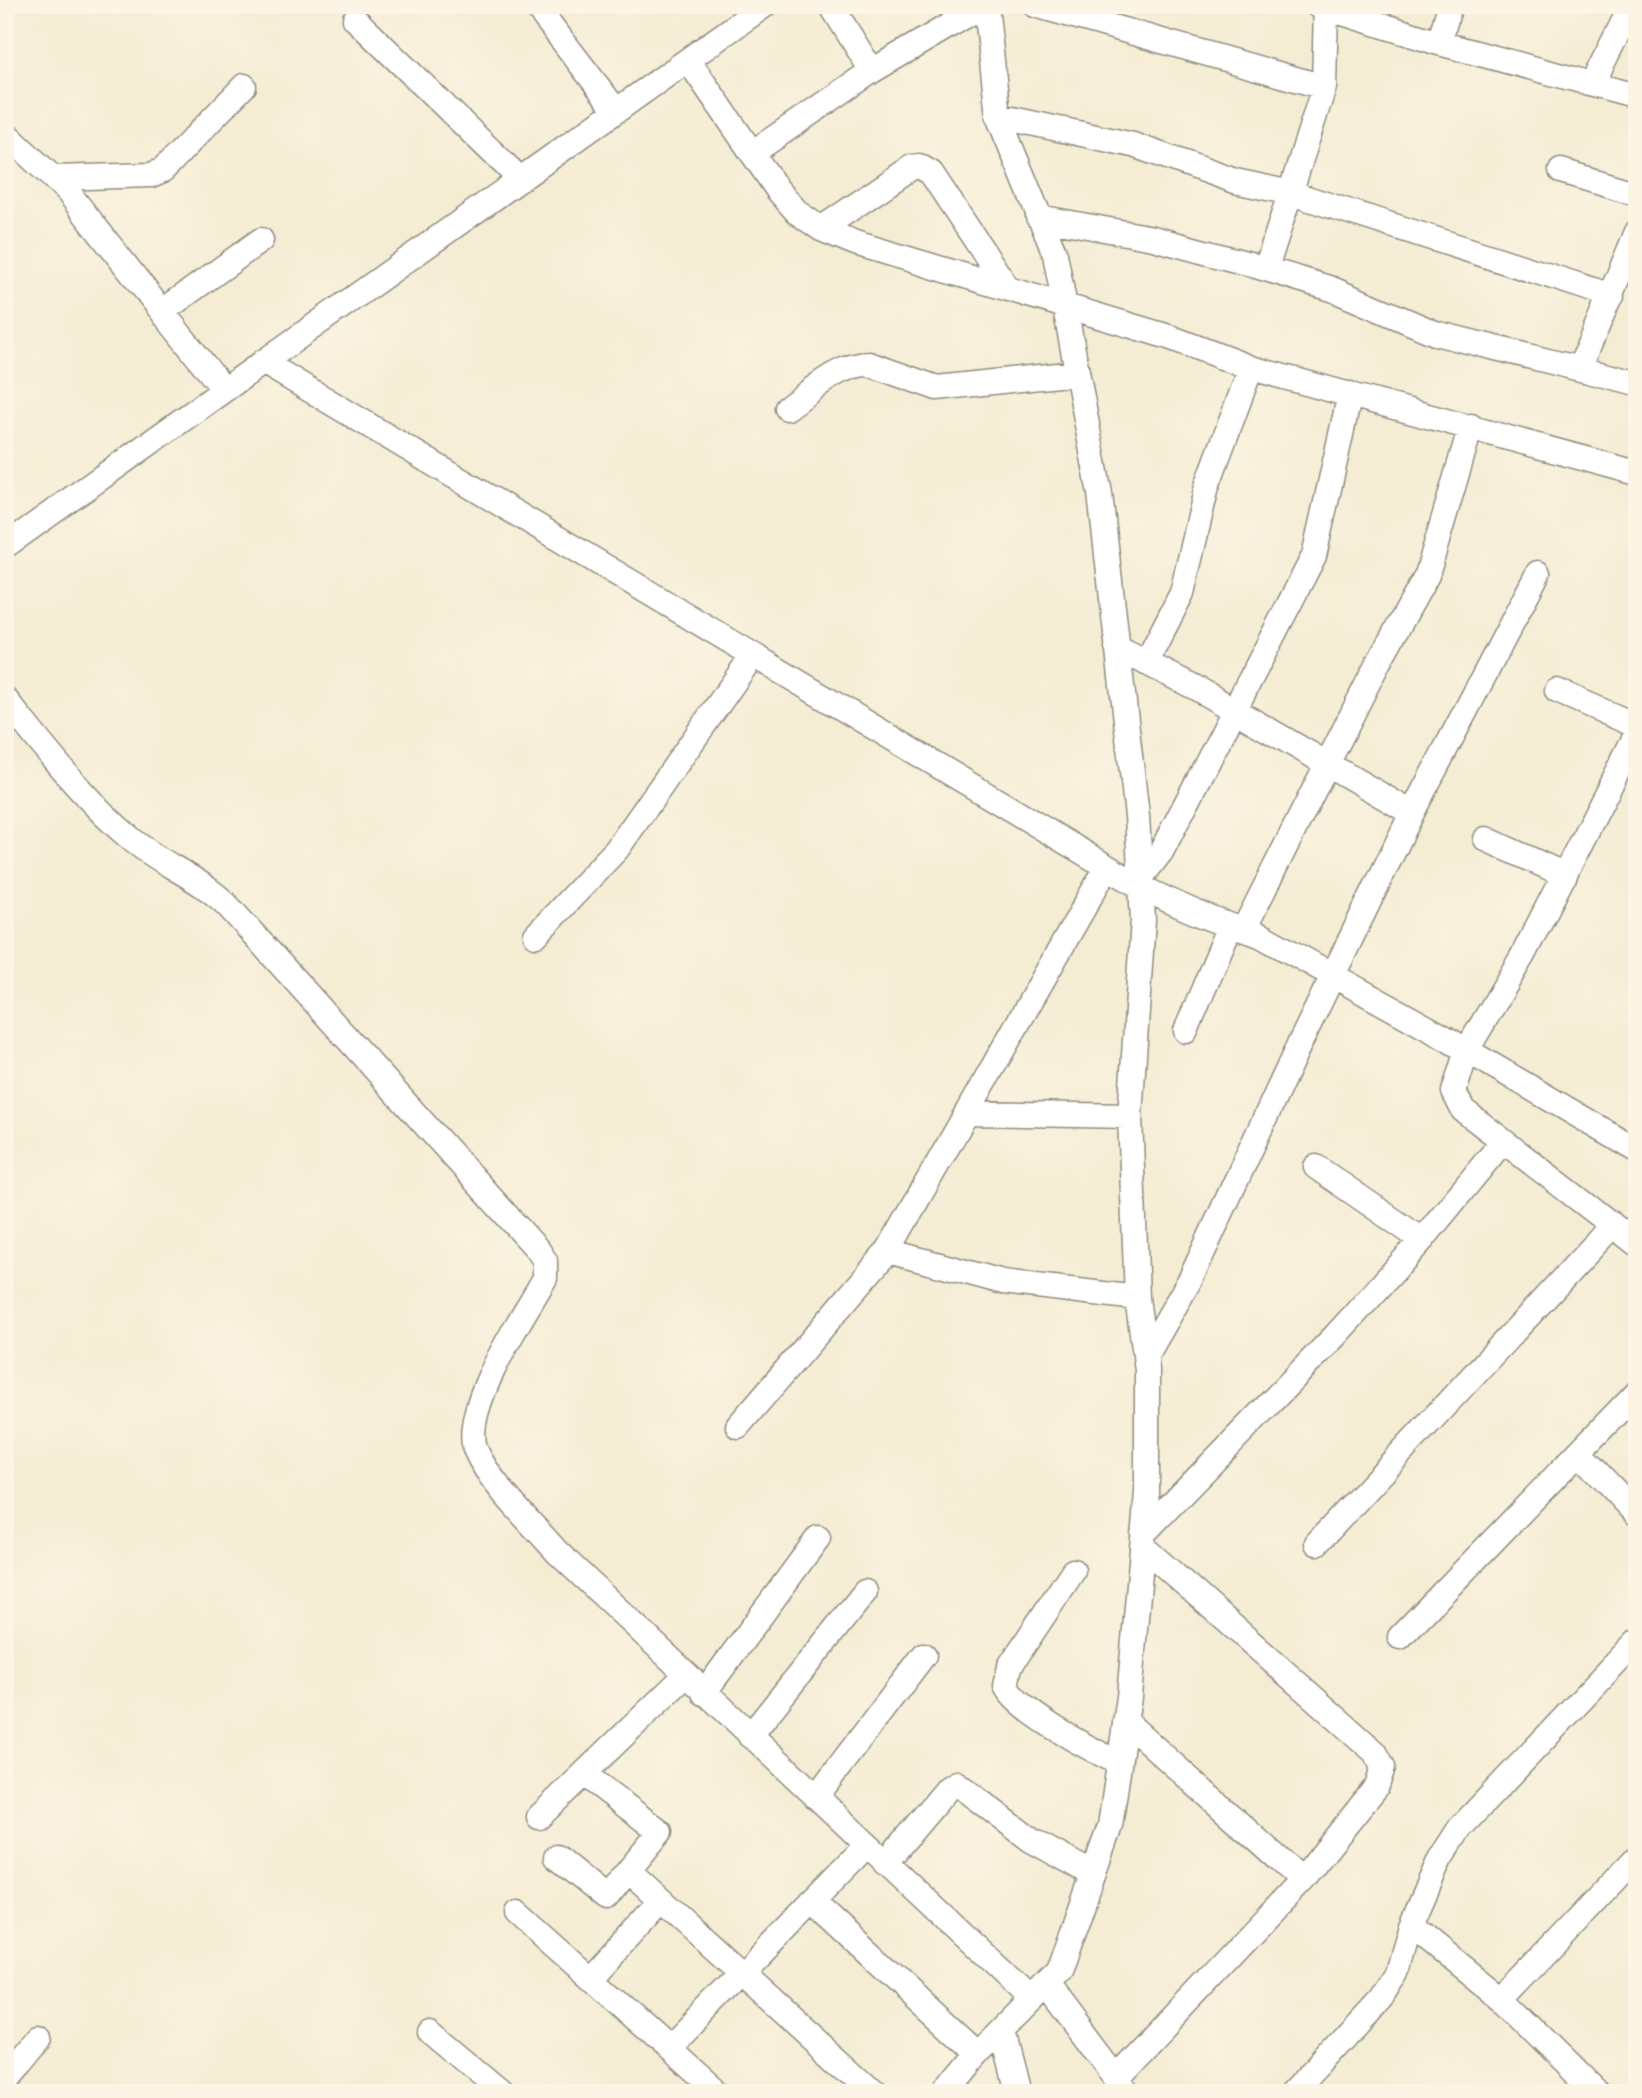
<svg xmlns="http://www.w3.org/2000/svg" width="1642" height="2098" viewBox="0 0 1642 2098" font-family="Itim,sans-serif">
	<rect width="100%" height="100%" fill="#fcf5e5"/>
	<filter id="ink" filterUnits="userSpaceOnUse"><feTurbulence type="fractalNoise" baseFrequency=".0143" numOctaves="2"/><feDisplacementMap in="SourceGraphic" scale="14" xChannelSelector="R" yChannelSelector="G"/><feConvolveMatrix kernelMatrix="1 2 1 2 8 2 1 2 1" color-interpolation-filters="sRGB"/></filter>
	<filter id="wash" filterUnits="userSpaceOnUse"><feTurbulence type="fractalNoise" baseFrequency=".00686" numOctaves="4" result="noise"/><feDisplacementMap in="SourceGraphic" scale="28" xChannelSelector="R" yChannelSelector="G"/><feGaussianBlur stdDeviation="1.57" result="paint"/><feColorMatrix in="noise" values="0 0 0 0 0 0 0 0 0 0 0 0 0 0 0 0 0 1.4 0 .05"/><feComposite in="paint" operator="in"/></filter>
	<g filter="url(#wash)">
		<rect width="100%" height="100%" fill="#f4ecd3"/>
	</g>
	<g filter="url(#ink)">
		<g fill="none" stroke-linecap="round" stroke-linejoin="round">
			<defs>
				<path id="minor" d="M 535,5 L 616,110
					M 1035,5 L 1324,87
					M 1317,5 L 1439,43 L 1637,96
					M 355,19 L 520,179
					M 1439,43 L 1450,5
					M 688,60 L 777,189 L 798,213 L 821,229 L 855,243 L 1169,337 L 1251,368 L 1637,473
					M 872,71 L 984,5
					M 1592,84 L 1632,5
					M 998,116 L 1133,145 L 1235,181 L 1291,193 L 1612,296
					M 5,133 L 67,191 L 224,390
					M 752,153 L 872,71 L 831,5
					M 1561,171 L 1637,194
					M 55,178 L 151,175 L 163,170 L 244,86
					M 1038,217 L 1153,238 L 1246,263 L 1332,289 L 1435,333 L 1637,383
					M 821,229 L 912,167 L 919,166 L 931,173 L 1008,289
					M 1266,269 L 1324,87 L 1326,5
					M 163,311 L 261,240
					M 263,362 L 1141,887 C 1169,901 1197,914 1226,924 C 1239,929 1250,930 1262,936 L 1444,1037 L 1637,1150
					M 1580,367 L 1637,232
					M 787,408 C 811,391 839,364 869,364 L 937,388 L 1076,373
					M 5,546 L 765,5
					M 1117,648 L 1196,688 L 1412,813
					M 1146,663 L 1182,593 L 1207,486 L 1251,368
					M 1557,691 L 1637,726
					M 5,699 C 44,747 83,799 131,839 C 162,865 199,877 228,906 L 538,1250 L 545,1261 L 545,1278 C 524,1315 459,1410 476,1451 C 491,1485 532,1523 557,1552 L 1032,2000
					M 1637,733 L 1523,955 L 1467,1050 L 1454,1092 L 1463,1110 L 1637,1244
					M 1486,839 L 1565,875
					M 1140,879 L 1161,852 L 1314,556 L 1350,394
					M 1245,927 L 1378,663 L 1427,575 L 1471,426
					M 536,935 L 617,849 L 753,655
					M 1186,1031 L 1230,926
					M 967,1113 L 1130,1116
					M 1316,1167 L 1422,1240
					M 888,1251 L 1003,1282 L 1137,1298
					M 1146,1356 L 1191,1278 L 1298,1047 L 1412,813 L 1538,573
					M 738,1426 L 888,1251 L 1107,867
					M 1579,1453 L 1637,1514
					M 1143,1534 L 1335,1336 L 1422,1240 L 1503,1141
					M 1317,1543 L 1611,1227
					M 1073,1571 L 1010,1666 L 1006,1686 C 1018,1712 1092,1750 1119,1763
					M 1400,1637 L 1637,1392
					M 704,1693 L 818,1538
					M 1125,1721 L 1302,1880
					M 750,1736 L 865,1592
					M 816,1797 L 924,1655
					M 539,1817 L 686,1675
					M 556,1857 L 606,1898 L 660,1832 L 584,1774
					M 885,1863 L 948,1788 L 956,1783 L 1031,1840 L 1093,1874
					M 630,1872 L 874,2093
					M 812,1901 L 978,2054
					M 518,1913 L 719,2093
					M 1411,1925 L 1502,1999 L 1637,1857
					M 591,1977 L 660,1901
					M 1047,1985 L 1128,2093
					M 1502,1999 L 1597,2093
					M 1001,2031 L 1017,2093
					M 430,2032 L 503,2093
					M 670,2047 L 867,1845
					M 5,2077 L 38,2037
					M 1116,2077 L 1302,1880 L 1377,1786 L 1383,1767 L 1375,1752 L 1142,1546
					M 946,2093 L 978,2054 L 1059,1972 L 1110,1826 L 1129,1697 L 1147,1493 L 1147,1370 L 1137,1298 L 1130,1116 L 1143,920 L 1137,816 L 1100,494 L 1055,254 L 998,116 L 986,5
					M 1295,2093 L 1382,1998 L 1398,1973 L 1411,1925 L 1440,1859 L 1460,1828 L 1637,1641"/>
			</defs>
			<use href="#minor" stroke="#908c7f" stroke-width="27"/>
			<use href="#minor" stroke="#fff" stroke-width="24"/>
		</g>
	</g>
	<rect width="1642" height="2098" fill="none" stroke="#fcf5e5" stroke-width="28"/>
</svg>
